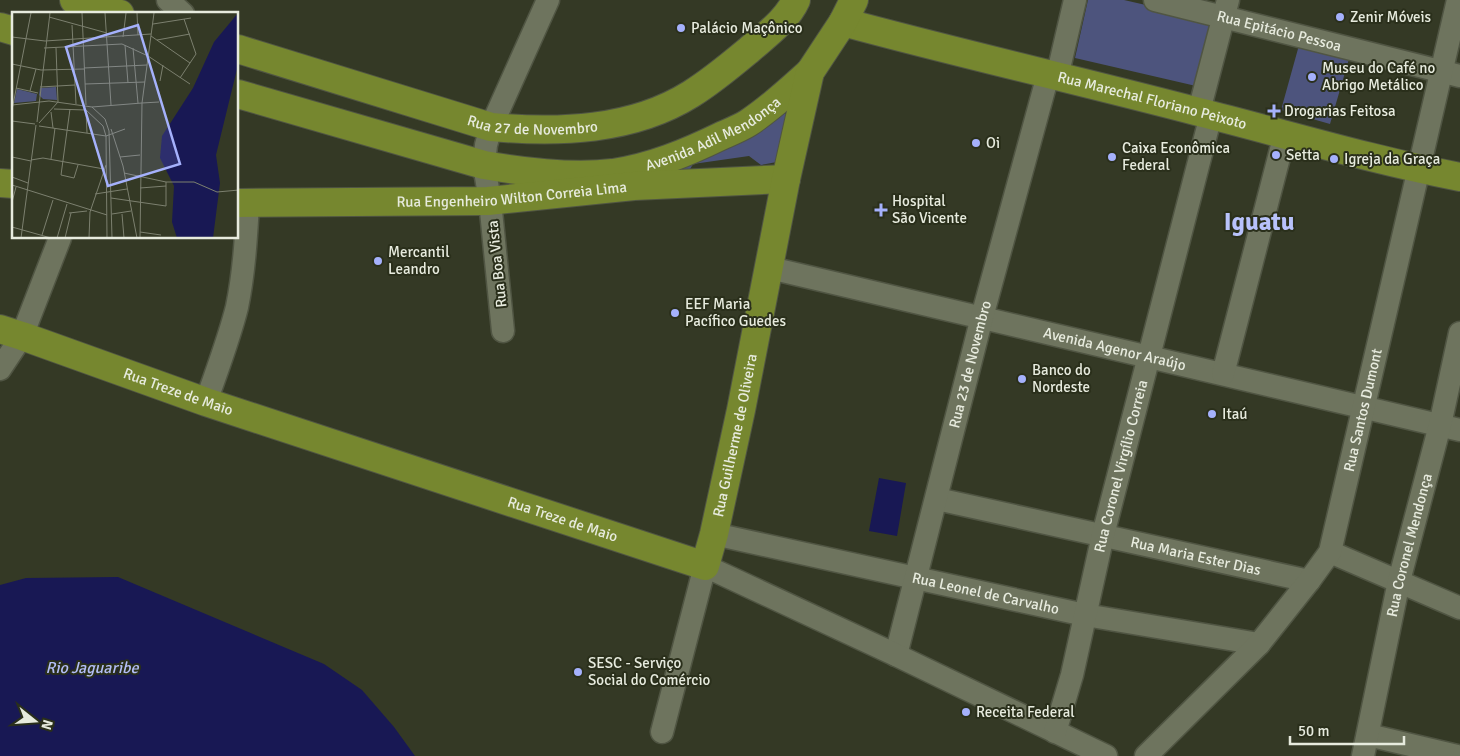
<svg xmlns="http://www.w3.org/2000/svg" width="1460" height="756" viewBox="0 0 1460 756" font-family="Signika,sans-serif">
	<rect width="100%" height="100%" fill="#343925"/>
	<path fill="#4d547d" d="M 1088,0 L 1124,0 L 1211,20 L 1196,86 L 1075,58 Z
		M 1301,38 L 1351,52 L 1330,124 L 1281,110 Z
		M 784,113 L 787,115 L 782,161 L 761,165 L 749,156 L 693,164 L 688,173 L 651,171 Z"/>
	<path fill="#181854" d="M 879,478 L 906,483 L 897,536 L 869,531 Z
		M 118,577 L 324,664 L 362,690 L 394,727 L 415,756 L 0,756 L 0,585 L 26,578 Z"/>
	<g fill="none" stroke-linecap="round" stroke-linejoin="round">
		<defs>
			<g id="minor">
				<path d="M 168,0 L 183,14"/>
				<path id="s1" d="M 1155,0 L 1460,76"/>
				<path d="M 1057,77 L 1075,0"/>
				<path d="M 1199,111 L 1228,0"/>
				<path id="s2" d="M 770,268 L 1460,430"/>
				<path d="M 503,331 L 490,201 L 484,165 L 486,145 L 491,127 L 548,0"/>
				<path d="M 0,369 L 22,336 L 60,238"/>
				<path d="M 1223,374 L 1285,134"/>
				<path d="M 206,402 C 217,370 229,339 237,307 C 244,273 246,238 248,204"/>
				<path id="s3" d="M 937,499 L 1309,581"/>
				<path id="s4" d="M 714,534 L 1085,615 L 1259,644"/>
				<path d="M 1330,552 L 1460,608"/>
				<path id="s5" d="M 896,655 L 982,317 L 1048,75"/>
				<path d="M 662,732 L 705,566 L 896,655 L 1106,756"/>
				<path id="s6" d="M 1055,732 L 1072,675 L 1103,535 L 1211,115"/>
				<path d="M 1368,735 L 1457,756"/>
				<path id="s7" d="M 1146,756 L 1259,644 L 1309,581 L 1330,552 L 1458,0"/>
				<path id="s8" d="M 1363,756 L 1399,581 L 1440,425 L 1460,333"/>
			</g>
			<g id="major">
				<path d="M 74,0 L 120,14"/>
				<path id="s9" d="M 843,22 C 961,54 1081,81 1199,112 C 1286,134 1372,160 1460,177"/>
				<path d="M 0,27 L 14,31"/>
				<path id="s10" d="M 238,49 L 491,127 C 558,133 632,131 691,94 C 712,81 731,65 749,50 C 766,35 787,20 796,0"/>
				<path id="s11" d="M 238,94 L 484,165 C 524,172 573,178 613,173 C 652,167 686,153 721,136 C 730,132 740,128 748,123 C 771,108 790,90 810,72"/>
				<path d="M 0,183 L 14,184"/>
				<path id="s12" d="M 238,203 L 488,201 L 634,186 L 786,179"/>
				<path id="s13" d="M 0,329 L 22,336 L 206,402 L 705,566 L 714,534 L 741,410 L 786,179 L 810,72 L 843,22 L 854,0"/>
			</g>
		</defs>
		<use href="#minor" stroke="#505543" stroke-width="25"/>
		<use href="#major" stroke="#505543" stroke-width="30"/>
		<use href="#minor" stroke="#6e745e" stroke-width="22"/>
		<use href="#major" stroke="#76872f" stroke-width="28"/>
	</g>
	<g fill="#a5b1fc" stroke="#2a2f1b" stroke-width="2">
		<circle cx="1340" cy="17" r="5"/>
		<circle cx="681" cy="28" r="5"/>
		<circle cx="1312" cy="77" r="5"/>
		<path d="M1271.5 103.5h5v5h5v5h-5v5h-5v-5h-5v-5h5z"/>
		<circle cx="976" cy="143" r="5"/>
		<circle cx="1276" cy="155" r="5"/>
		<circle cx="1112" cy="157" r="5"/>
		<circle cx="1334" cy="159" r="5"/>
		<path d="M878.5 202.5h5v5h5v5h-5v5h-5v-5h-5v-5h5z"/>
		<circle cx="378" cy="261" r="5"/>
		<circle cx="675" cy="313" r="5"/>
		<circle cx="1022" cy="379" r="5"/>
		<circle cx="1212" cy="414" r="5"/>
		<circle cx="578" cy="672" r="5"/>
		<circle cx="966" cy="712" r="5"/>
	</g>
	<g text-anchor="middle" stroke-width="4" stroke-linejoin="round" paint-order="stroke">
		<g font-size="15" fill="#e7ebde" stroke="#2a2f1b" text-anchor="start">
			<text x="1350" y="22">Zenir Móveis</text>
			<text x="691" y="33">Palácio Maçônico</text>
			<text x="1322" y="73">Museu do Café no<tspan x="1322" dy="17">Abrigo Metálico</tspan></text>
			<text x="1284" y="116">Drogarias Feitosa</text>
			<text x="986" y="148">Oi</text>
			<text x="1122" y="153">Caixa Econômica<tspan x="1122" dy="17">Federal</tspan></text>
			<text x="1286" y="160">Setta</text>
			<text x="1344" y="164">Igreja da Graça</text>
			<text x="892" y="206">Hospital<tspan x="892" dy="17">São Vicente</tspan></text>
			<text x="388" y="257">Mercantil<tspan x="388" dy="17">Leandro</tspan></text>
			<text x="685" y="309">EEF Maria<tspan x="685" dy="17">Pacífico Guedes</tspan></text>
			<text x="1032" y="375">Banco do<tspan x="1032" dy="17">Nordeste</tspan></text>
			<text x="1222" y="419">Itaú</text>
			<text x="588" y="668">SESC - Serviço<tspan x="588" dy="17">Social do Comércio</tspan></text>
			<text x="976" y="717">Receita Federal</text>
		</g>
		<g font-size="15" fill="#e7ebde" stroke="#2a2f1b">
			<text dy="5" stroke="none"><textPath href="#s1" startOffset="128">Rua Epitácio Pessoa</textPath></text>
			<text dy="5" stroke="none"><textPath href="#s9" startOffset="319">Rua Marechal Floriano Peixoto</textPath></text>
			<text dy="5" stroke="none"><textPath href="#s10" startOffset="306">Rua 27 de Novembro</textPath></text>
			<text dy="5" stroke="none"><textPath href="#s11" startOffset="494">Avenida Adil Mendonça</textPath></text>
			<text dy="5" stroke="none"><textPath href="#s12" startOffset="274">Rua Engenheiro Wilton Correia Lima</textPath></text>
			<text transform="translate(497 264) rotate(-96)" y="5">Rua Boa Vista</text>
			<text dy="5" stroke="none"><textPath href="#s2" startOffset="354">Avenida Agenor Araújo</textPath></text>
			<text dy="5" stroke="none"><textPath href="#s5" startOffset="300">Rua 23 de Novembro</textPath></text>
			<text dy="5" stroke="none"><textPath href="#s13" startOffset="189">Rua Treze de Maio</textPath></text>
			<text dy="5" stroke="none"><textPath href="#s7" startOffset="421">Rua Santos Dumont</textPath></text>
			<text dy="5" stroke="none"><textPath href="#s13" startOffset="878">Rua Guilherme de Oliveira</textPath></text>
			<text dy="5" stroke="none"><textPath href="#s6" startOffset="274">Rua Coronel Virgílio Correia</textPath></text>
			<text dy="5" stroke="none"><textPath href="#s13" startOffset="594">Rua Treze de Maio</textPath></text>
			<text dy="5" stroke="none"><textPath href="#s8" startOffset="216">Rua Coronel Mendonça</textPath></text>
			<text dy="5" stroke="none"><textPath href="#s3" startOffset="265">Rua Maria Ester Dias</textPath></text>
			<text dy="5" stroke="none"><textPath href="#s4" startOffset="278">Rua Leonel de Carvalho</textPath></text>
		</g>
		<g font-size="16" font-style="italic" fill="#b4bef7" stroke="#2a2f1b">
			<text x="92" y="673">Rio Jaguaribe</text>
		</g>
		<g font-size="25" font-weight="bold" fill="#b8c2fb" stroke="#2a2f1b">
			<text x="1259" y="230">Iguatu</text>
		</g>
	</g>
	<g transform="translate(12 12)">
		<rect width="226" height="226" fill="#343925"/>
		<path d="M 44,75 L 45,88 L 31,87 L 27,83 L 28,76 ZM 5,77 L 25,82 L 24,89 L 2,91 Z" fill="#4d547d"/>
		<path d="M 226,1 L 226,53 L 204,143 L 208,171 L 201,226 L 165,226 L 160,210 L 162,174 L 148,146 L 150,124 L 181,76 L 202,30 Z" fill="#181854"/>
		<path fill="none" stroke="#7c806f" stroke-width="1" d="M 70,1 L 74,93M 93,1 L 99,93M 125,1 L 126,23M 142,1 L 130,91 L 147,90M 37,5 L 95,21M 141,12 L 179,6M 60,13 L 64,92M 139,24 L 178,51M 0,25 L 33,29 L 139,22M 111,25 L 114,1M 145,28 L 178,22M 113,33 L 116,71M 32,36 L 110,32 L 136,44 L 178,72M 44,36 L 46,90M 121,36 L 126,91M 0,52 L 29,58 L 72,57M 72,56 L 135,53M 168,66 L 184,42 L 172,7M 148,69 L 151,53M 73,72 L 133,70M 28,75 L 63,73M 4,76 L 26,81M 18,79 L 24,57M 0,93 L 37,89 L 80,95 L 130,91 L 128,226M 80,95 L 93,107 L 97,119 L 100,226M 42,97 L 74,98 L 91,114 L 94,124 L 95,226M 58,97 L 49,163 L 62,166 L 66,153M 0,98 L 19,1M 74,99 L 75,121M 39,100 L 41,116M 0,109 L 23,112M 25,110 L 38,1M 27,111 L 46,90M 27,114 L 94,124 L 113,117M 99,117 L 111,154 L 125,226M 0,145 L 19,149M 108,145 L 128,143M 39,147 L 43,116M 19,148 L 31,146 L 92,157M 112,161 L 154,170 L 182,170 L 205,180 L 227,178M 0,165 L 16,171M 0,173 L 95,203M 128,176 L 154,174M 83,182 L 115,177M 99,186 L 154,194 L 154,170M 0,190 L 4,175M 57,201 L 75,199M 100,202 L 119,199M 110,202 L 112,226M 0,215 L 39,226M 128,220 L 149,223M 30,223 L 41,188M 9,226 L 24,113M 45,226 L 55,192M 53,226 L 59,201M 77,226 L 78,200 L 94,153"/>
		<path fill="#a5b1fc" fill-opacity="0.15" stroke="#a5b1fc" stroke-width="2.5" d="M 126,13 L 168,152 L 96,174 L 54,35 Z"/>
		<rect width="226" height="226" fill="none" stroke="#e7ebde" stroke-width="2.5"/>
	</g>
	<g transform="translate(35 721) rotate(107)" stroke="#2a2f1b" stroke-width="4" paint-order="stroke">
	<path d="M0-4L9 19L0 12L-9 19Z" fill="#e7ebde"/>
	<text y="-8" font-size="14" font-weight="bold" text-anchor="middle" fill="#e7ebde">N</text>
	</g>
	<path d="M1290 736v8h114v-8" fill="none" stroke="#e7ebde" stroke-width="2.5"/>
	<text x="1298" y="736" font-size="15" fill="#e7ebde" stroke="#2a2f1b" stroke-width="4" paint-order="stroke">50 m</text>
</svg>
